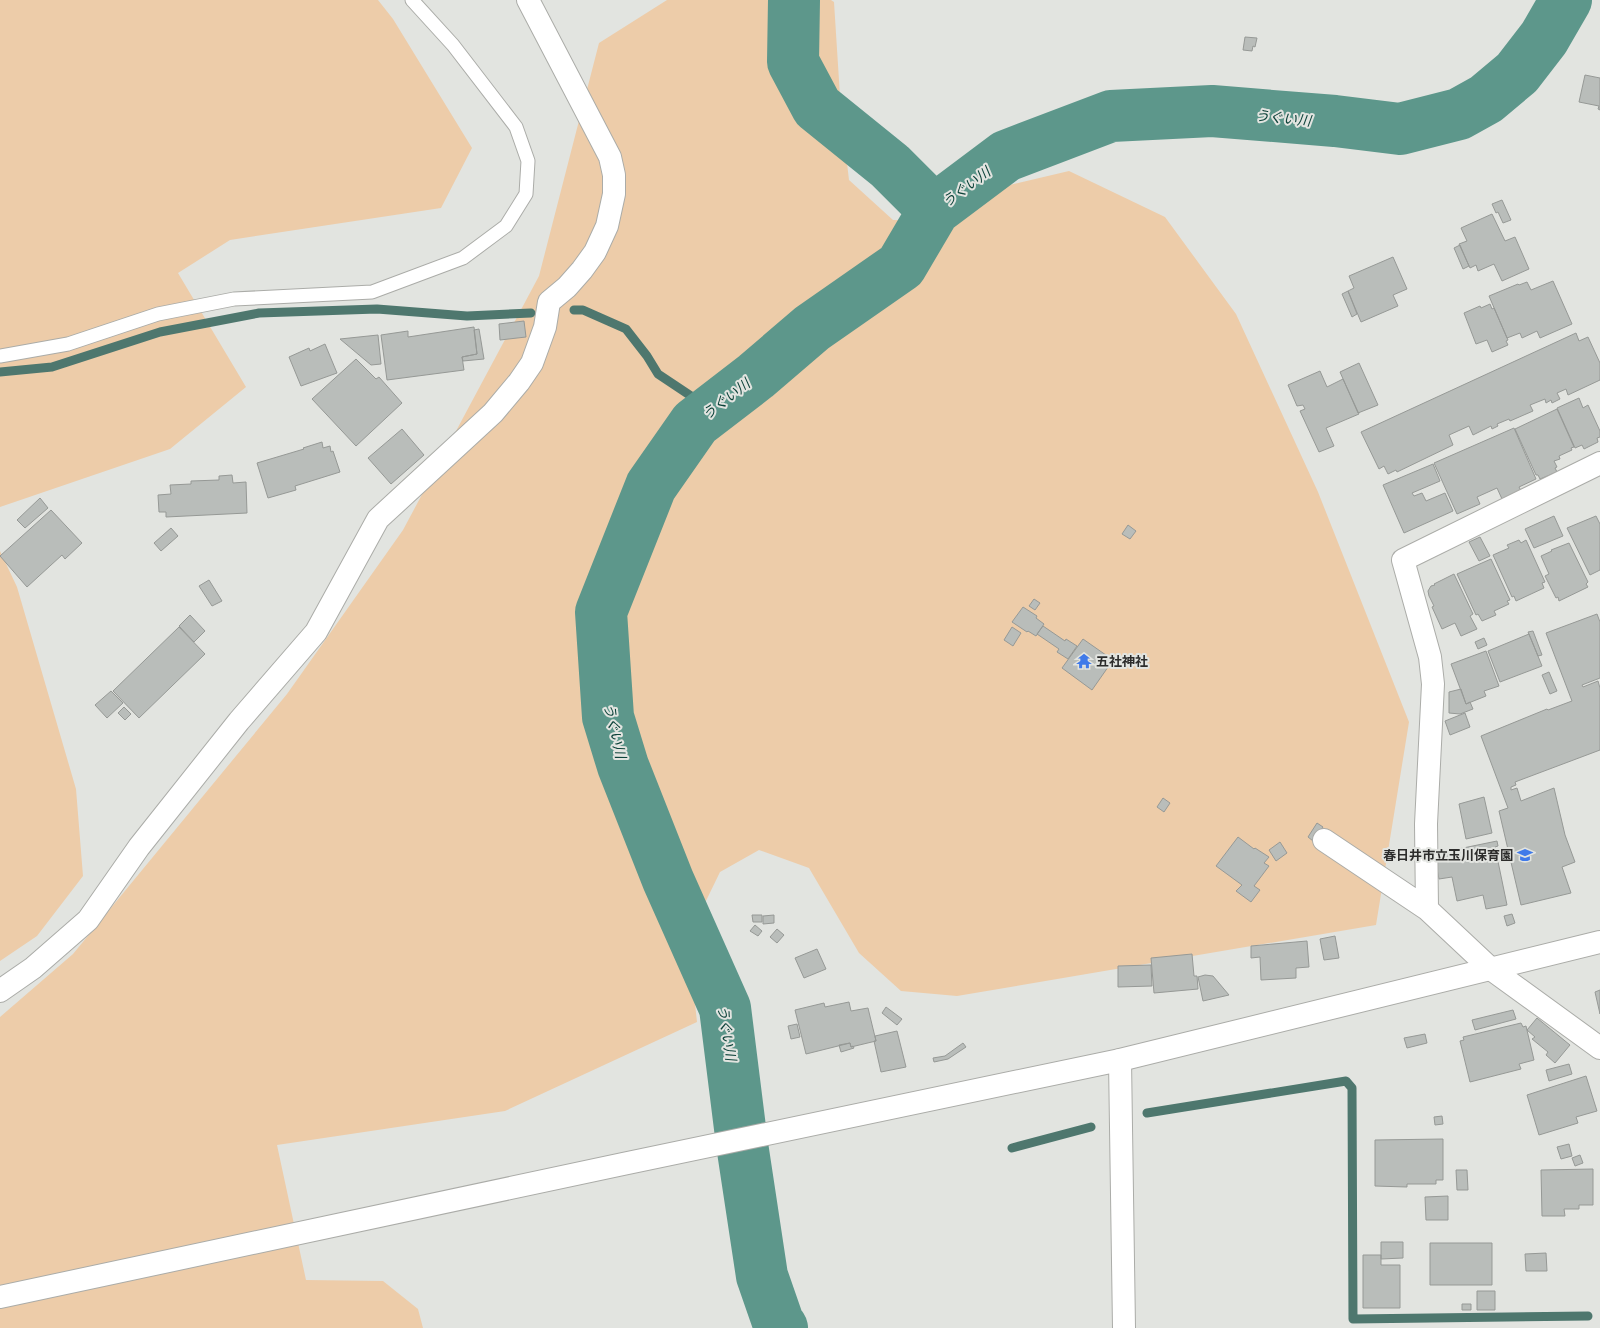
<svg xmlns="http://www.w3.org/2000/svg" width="1600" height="1328" viewBox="0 0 1600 1328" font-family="'Public Sans','Noto Sans JP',sans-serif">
	<rect width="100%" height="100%" fill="#e2e4e0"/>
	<path fill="#edcca9" d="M 0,0 L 378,0 L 393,19 L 472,148 L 441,208 L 230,240 L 178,273 L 246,387 L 170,449 L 0,507 Z
		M 667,0 L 831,0 L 834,2 L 841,112 L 849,180 L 893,220 L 932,221 L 976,193 L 1069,171 L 1165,217 L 1236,314 L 1318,492 L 1409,722 L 1376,925 L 957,996 L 901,991 L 859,953 L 809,868 L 759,850 L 720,872 L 688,938 L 697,1022 L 505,1111 L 277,1145 L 306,1280 L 383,1281 L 418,1309 L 423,1328 L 0,1328 L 0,1017 L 73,954 L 287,694 L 403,530 L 539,276 L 599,43 Z
		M 0,551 L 17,587 L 76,789 L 83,876 L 37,936 L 0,961 Z"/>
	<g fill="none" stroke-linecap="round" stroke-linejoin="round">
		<path stroke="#4e776e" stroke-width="9" d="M 574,310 L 583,310 L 626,329 L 647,356 L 658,374 L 712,410
			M 0,372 L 52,367 L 160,332 L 259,313 L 377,309 L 467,316 L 531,313
			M 1147,1113 L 1346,1081 L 1352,1088 L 1353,1319 L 1588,1316
			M 1012,1148 L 1091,1127"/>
		<path stroke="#5d978b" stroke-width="52" d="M 794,0 L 793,62 L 817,107 L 890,166 L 934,210
			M 782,1328 L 778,1322 L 762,1276 L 742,1144 L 725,1008 L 668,880 L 623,766 L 608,717 L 601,612 L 651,486 L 695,423 L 756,376 L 812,328 L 901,266 L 934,210 L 1006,156 L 1111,116 L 1212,111 L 1335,121 L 1400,129 L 1459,114 L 1486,99 L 1517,73 L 1544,38 L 1566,0"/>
	</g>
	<path fill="#b9bdba" stroke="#969996" d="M 1245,37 L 1257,38 L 1255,47 L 1253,46 L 1252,51 L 1243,50 Z
		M 1585,75 L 1600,78 L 1600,110 L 1598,109 L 1599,106 L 1579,102 Z
		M 1502,200 L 1511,220 L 1503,223 L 1498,212 L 1496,213 L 1492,204 Z
		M 1492,214 L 1505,241 L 1515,237 L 1529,269 L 1502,281 L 1494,264 L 1478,271 L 1476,265 L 1470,268 L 1459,244 L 1467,241 L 1461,228 Z
		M 1460,245 L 1469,266 L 1463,269 L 1454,248 Z
		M 1393,257 L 1407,289 L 1393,295 L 1398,306 L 1361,322 L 1348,291 L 1354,288 L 1349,276 Z
		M 1553,281 L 1572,324 L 1540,338 L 1537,331 L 1522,338 L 1520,333 L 1507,338 L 1489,296 L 1518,284 L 1519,285 L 1527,282 L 1531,290 Z
		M 1348,291 L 1357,314 L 1352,317 L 1342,294 Z
		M 1490,304 L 1492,309 L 1494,308 L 1508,340 L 1506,341 L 1508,345 L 1492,352 L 1487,340 L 1476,344 L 1464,313 L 1480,306 L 1481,308 Z
		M 524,321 L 526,337 L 500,340 L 499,324 Z
		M 474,327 L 477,354 L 462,357 L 464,370 L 387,380 L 381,335 L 408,331 L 408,337 Z
		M 479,329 L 484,359 L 463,361 L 462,357 L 477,354 L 474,330 Z
		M 1576,333 L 1579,341 L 1588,337 L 1600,363 L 1600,380 L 1568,395 L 1566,389 L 1557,393 L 1560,399 L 1552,403 L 1551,400 L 1546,403 L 1545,399 L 1530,405 L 1533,411 L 1510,421 L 1509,419 L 1497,424 L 1498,426 L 1492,429 L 1491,426 L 1473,435 L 1469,426 L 1449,435 L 1453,445 L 1397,472 L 1396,470 L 1388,474 L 1384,466 L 1379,469 L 1361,432 Z
		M 378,335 L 381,364 L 371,365 L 340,339 Z
		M 325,344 L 337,373 L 301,386 L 289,357 L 309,348 L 310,351 Z
		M 356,359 L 376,379 L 379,377 L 402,403 L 356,446 L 312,399 Z
		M 1359,363 L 1378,405 L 1358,413 L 1340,372 Z
		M 1320,371 L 1327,387 L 1343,379 L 1359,414 L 1326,428 L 1334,446 L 1319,452 L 1300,411 L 1305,409 L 1303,405 L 1297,406 L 1288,385 Z
		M 1579,398 L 1583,408 L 1588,405 L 1600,431 L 1600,437 L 1597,438 L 1598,442 L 1584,449 L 1582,445 L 1575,448 L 1557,408 Z
		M 1557,409 L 1574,447 L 1571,448 L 1572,450 L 1559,456 L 1560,459 L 1554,461 L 1557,467 L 1555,468 L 1557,472 L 1540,479 L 1538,475 L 1536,475 L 1515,429 Z
		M 1514,428 L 1536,479 L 1519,487 L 1521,491 L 1502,499 L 1497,488 L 1477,497 L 1480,504 L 1457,514 L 1434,463 Z
		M 402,429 L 424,455 L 391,484 L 368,458 Z
		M 322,442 L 323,448 L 330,446 L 331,452 L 333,451 L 340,472 L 295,486 L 296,490 L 268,498 L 257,463 L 304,449 L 303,448 Z
		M 1433,464 L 1440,481 L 1412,493 L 1414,496 L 1422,493 L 1426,501 L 1445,493 L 1453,511 L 1404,533 L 1383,485 Z
		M 232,475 L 233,483 L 246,482 L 247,513 L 166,517 L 166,512 L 159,512 L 158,495 L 171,494 L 170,485 L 191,484 L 191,481 L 219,480 L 219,476 Z
		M 40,498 L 48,508 L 25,528 L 17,520 Z
		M 51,510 L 82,543 L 65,559 L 62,555 L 27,587 L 0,556 Z
		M 1554,516 L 1563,536 L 1534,548 L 1525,529 Z
		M 1596,516 L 1600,524 L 1600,570 L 1590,575 L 1567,528 Z
		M 1128,525 L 1136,531 L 1130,539 L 1122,534 Z
		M 171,528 L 178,536 L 161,551 L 154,543 Z
		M 1480,537 L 1490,556 L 1479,561 L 1469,542 Z
		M 1519,540 L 1521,543 L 1526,540 L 1545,582 L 1542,583 L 1544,588 L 1516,601 L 1514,596 L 1512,597 L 1493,555 L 1509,548 L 1507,545 Z
		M 1569,543 L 1588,582 L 1586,584 L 1588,587 L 1559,601 L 1558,597 L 1556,598 L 1545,576 L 1549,574 L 1541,556 L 1552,551 L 1551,550 Z
		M 1491,559 L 1510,600 L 1507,601 L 1509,604 L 1494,611 L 1496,615 L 1482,621 L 1478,614 L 1476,615 L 1457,574 Z
		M 1454,574 L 1473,614 L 1470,616 L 1477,629 L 1461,636 L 1455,623 L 1442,629 L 1432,607 L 1434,606 L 1429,596 L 1428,591 L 1431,586 L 1435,585 L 1434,584 Z
		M 209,580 L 222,601 L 212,606 L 199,586 Z
		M 1034,599 L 1040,603 L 1035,610 L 1029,606 Z
		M 1023,607 L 1037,616 L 1036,618 L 1044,624 L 1036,636 L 1028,631 L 1027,632 L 1012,622 Z
		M 1597,614 L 1600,622 L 1600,678 L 1582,685 L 1583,687 L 1598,681 L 1600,688 L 1600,750 L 1515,782 L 1516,785 L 1511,787 L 1511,790 L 1517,788 L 1521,801 L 1554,788 L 1565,835 L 1575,862 L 1562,867 L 1571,893 L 1521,905 L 1499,811 L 1508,808 L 1481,736 L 1547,709 L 1548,710 L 1572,701 L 1546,633 Z
		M 190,615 L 205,631 L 194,642 L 179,626 Z
		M 1043,626 L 1065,641 L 1066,639 L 1077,646 L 1068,659 L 1057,652 L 1059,649 L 1037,634 Z
		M 179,627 L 205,654 L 139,718 L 113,691 Z
		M 1012,627 L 1021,633 L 1013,646 L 1004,640 Z
		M 1533,631 L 1542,655 L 1538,656 L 1528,632 Z
		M 1529,634 L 1542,666 L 1500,682 L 1488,651 Z
		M 1484,638 L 1487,645 L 1478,649 L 1475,642 Z
		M 1083,639 L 1113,660 L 1092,690 L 1062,668 Z
		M 1486,651 L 1499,686 L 1484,691 L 1486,696 L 1466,704 L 1451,664 Z
		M 1549,672 L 1557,691 L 1550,694 L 1542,675 Z
		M 1461,689 L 1466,704 L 1470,702 L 1473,709 L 1460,714 L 1449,713 L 1449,692 Z
		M 111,691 L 123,703 L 107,718 L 95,705 Z
		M 124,707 L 131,714 L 125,720 L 118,713 Z
		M 1465,713 L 1470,727 L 1450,735 L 1445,721 Z
		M 1484,797 L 1492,833 L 1466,839 L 1459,804 Z
		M 1163,798 L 1170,803 L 1164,812 L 1157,807 Z
		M 1317,823 L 1323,827 L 1313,841 L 1308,837 Z
		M 1238,837 L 1254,849 L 1255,848 L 1269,857 L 1264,863 L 1269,866 L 1254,886 L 1260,890 L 1251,902 L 1236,891 L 1242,885 L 1216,866 Z
		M 1497,841 L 1498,846 L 1495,847 L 1507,905 L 1486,909 L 1483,895 L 1457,901 L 1452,877 L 1439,879 L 1434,854 Z
		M 1280,842 L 1287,853 L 1276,861 L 1269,850 Z
		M 1512,914 L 1515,923 L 1507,926 L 1504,916 Z
		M 752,915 L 762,915 L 762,922 L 753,922 Z
		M 774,915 L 774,923 L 763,924 L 763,916 Z
		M 755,925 L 762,931 L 758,936 L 750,931 Z
		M 777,929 L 784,935 L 777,943 L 770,937 Z
		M 1335,936 L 1339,958 L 1324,960 L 1320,939 Z
		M 1307,941 L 1309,967 L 1296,968 L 1296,978 L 1261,980 L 1260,957 L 1251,958 L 1251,946 Z
		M 817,949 L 826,969 L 804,978 L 795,958 Z
		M 1192,954 L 1194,976 L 1197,976 L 1198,989 L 1154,993 L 1151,958 Z
		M 1151,965 L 1152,986 L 1118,987 L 1118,966 Z
		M 1205,975 L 1213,976 L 1229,995 L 1203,1001 L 1198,977 Z
		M 1600,990 L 1600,1014 L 1595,992 Z
		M 849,1002 L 851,1011 L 868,1008 L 876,1041 L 851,1047 L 850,1043 L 806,1054 L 795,1010 L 824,1003 L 825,1007 Z
		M 886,1007 L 902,1019 L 897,1025 L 882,1013 Z
		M 1513,1010 L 1516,1019 L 1475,1030 L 1472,1020 Z
		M 1537,1018 L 1570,1045 L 1555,1063 L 1546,1055 L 1548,1052 L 1532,1039 L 1535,1037 L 1527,1030 Z
		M 1521,1023 L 1523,1027 L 1526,1026 L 1534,1060 L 1519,1064 L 1521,1069 L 1470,1082 L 1460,1041 L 1464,1040 L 1463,1037 Z
		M 797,1024 L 800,1037 L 791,1039 L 788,1026 Z
		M 897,1031 L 906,1067 L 881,1072 L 874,1041 L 876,1041 L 875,1036 Z
		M 1425,1034 L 1427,1043 L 1407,1048 L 1404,1038 Z
		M 850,1043 L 851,1047 L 853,1046 L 854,1048 L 841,1052 L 839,1045 Z
		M 963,1043 L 966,1047 L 948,1059 L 934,1062 L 933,1058 L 945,1056 Z
		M 1569,1064 L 1572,1074 L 1549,1081 L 1546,1070 Z
		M 1586,1076 L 1597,1111 L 1576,1117 L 1578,1123 L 1539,1135 L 1527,1095 Z
		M 1442,1116 L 1443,1124 L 1435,1125 L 1434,1117 Z
		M 1443,1139 L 1443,1180 L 1436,1180 L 1436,1184 L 1407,1184 L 1407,1187 L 1375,1186 L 1375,1140 Z
		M 1569,1144 L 1572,1156 L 1561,1159 L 1557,1147 Z
		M 1580,1155 L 1583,1163 L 1575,1166 L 1572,1158 Z
		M 1593,1169 L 1593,1205 L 1579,1205 L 1579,1209 L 1564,1209 L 1565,1216 L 1542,1216 L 1541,1170 Z
		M 1456,1170 L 1467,1170 L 1468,1190 L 1457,1190 Z
		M 1448,1196 L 1448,1220 L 1426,1220 L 1425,1197 Z
		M 1381,1242 L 1403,1242 L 1403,1258 L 1381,1259 Z
		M 1430,1243 L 1492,1243 L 1492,1285 L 1430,1285 Z
		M 1546,1253 L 1547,1271 L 1526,1271 L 1525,1254 Z
		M 1363,1255 L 1381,1255 L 1381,1265 L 1400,1265 L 1400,1308 L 1363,1308 Z
		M 1477,1291 L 1495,1291 L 1495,1310 L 1477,1310 Z
		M 1462,1304 L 1471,1304 L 1471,1310 L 1462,1310 Z"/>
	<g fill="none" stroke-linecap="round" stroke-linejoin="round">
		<defs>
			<path id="service" d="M 0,356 L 68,344 L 158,314 L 234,299 L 372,292 L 463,258 L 506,226 L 526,194 L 528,161 L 516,127 L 453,45 L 412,0"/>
			<path id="minor" d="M 1324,840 L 1427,909 L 1491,969 L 1600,1048
				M 1427,909 L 1426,824 L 1433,684 L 1430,657 L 1403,560 L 1600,463
				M 0,991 L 33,968 L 88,920 L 139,847 L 239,721 L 316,632 L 378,519 L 493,413 L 519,382 L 532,363 L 545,327 L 549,302 L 567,287 L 582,270 L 595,252 L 607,226 L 614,194 L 614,175 L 610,157 L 528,0
				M 1120,1060 L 1124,1328"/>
			<path id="tertiary" d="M 0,1297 L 623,1164 L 1120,1060 L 1600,942"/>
		</defs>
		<use href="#service" stroke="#abaca8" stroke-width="15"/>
		<use href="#minor" stroke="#abaca8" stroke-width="24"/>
		<use href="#tertiary" stroke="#abaca8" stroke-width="24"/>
		<use href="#service" stroke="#fff" stroke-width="13"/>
		<use href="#minor" stroke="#fff" stroke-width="22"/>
		<use href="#tertiary" stroke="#fff" stroke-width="22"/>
	</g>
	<defs>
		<symbol id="temple-bare" viewBox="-9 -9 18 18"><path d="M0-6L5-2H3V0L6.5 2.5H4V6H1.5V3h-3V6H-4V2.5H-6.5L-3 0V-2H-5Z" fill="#3f7ae9" stroke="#e2e4e0" stroke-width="2.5" paint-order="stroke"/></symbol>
		<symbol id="school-bare" viewBox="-9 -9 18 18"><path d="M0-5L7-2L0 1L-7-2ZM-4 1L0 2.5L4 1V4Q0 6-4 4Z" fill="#3f7ae9" stroke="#e2e4e0" stroke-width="2.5" paint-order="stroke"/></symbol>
	</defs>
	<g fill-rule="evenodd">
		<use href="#temple-bare" x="1073" y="650" width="22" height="22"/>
		<use href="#school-bare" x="1514" y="844" width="22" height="22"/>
	</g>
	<g text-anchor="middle" stroke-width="4" stroke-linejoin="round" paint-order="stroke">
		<g font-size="13" font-weight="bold" fill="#2c2c2b" stroke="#e2e4e0" text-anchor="start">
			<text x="1096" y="666">五社神社</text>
			<text x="1513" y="860" text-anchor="end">春日井市立玉川保育園</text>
		</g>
		<g font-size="14" font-style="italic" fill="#0d433a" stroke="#e2e4e0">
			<text transform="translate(1283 118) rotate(6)" y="5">うぐい川</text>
			<text transform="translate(966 187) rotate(-37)" y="5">うぐい川</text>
			<text transform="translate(726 399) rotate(-38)" y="5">うぐい川</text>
			<text transform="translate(615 731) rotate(77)" y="5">うぐい川</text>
			<text transform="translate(727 1033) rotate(81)" y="5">うぐい川</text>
		</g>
	</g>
</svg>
